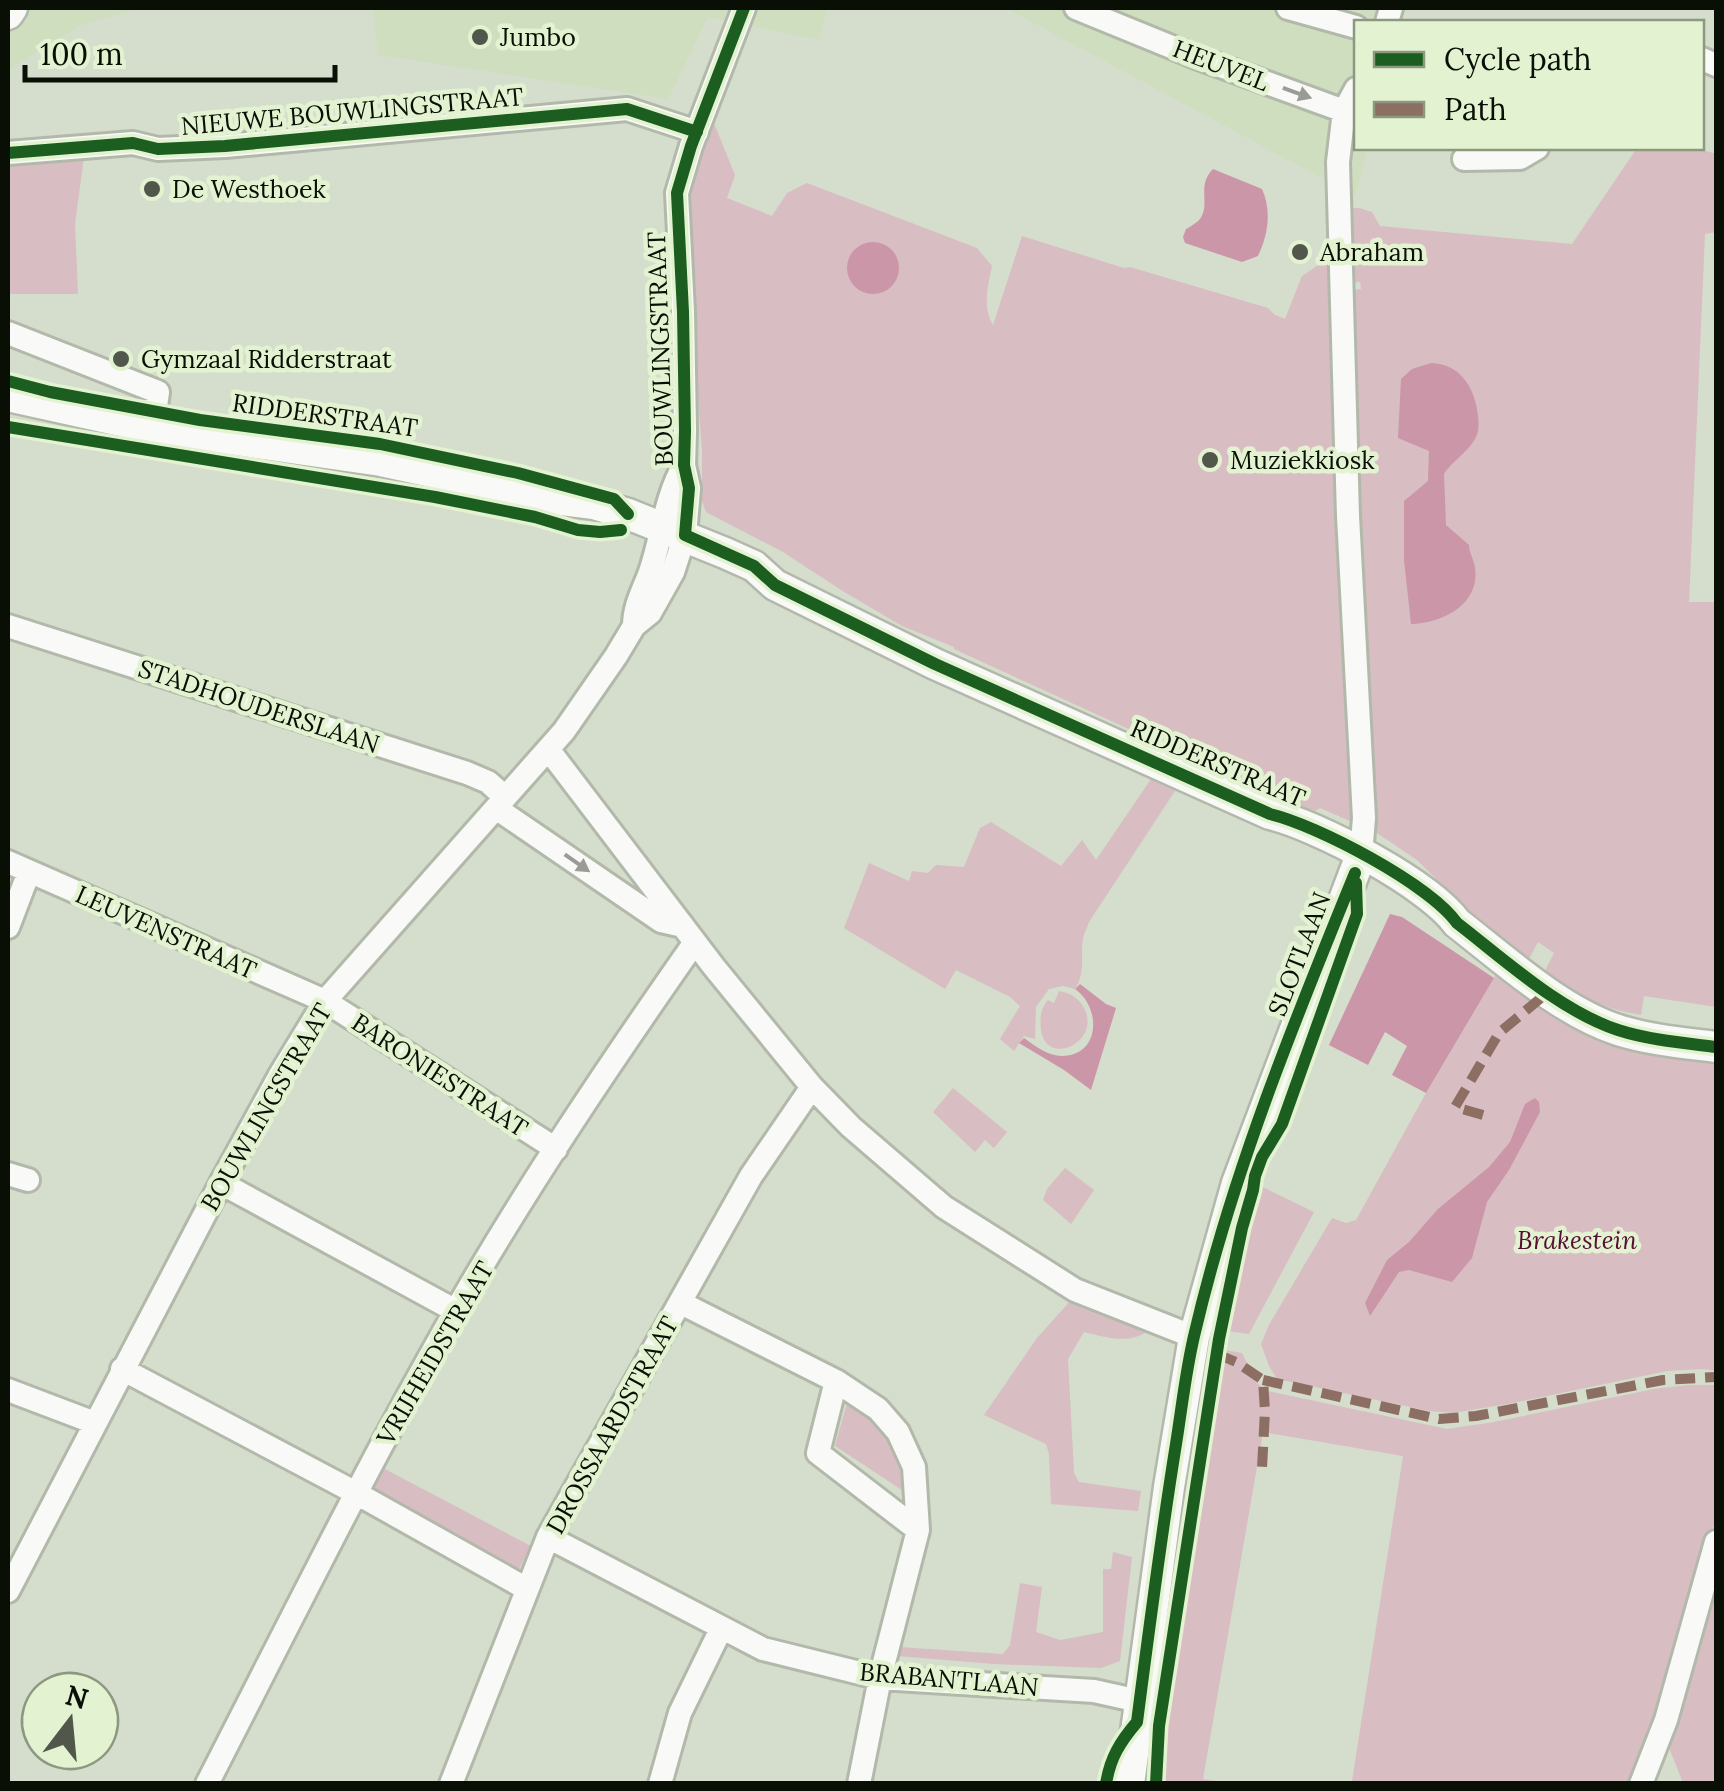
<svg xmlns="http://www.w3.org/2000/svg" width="1724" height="1791" viewBox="0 0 1724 1791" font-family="Lora,serif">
	<rect width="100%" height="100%" fill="#d5ddcc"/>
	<path fill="#d0dec0" d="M 8,8 L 141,8 L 84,24 L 8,69 Z
		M 373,8 L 828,8 L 818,40 L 708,17 L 668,99 L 378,55 Z
		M 1006,8 L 1407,8 L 1403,22 L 1356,22 L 1356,148 L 1368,148 L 1355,196 Z"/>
	<path fill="#d8bdc2" d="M 711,116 L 735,175 L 727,198 L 772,216 L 787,193 L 807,183 L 977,248 L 992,266 C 988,285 982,307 993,325 L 1022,236 L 1124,268 L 1130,267 L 1268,308 L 1275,315 L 1285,319 L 1302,276 L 1327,259 L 1332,333 L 1339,335 L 1351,290 L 1361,289 L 1360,282 L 1351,283 L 1348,208 L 1359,208 L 1372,212 L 1380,226 L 1572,244 L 1637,148 L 1697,148 L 1716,154 L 1716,232 L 1705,234 L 1689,602 L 1716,602 L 1716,1007 L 1644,996 L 1641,1015 C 1598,1008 1580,995 1545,971 L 1554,953 L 1538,942 L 1529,959 L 1469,911 L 1417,860 L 1377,833 L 1320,808 L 1315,811 L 1288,802 L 954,649 L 954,647 L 902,626 L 841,590 L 783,552 L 706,512 L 702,501 L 702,450 L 696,374 L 690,192 Z
		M 84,157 L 75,224 L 78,294 L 8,294 L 8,162 Z
		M 1151,779 L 1175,791 L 1089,922 C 1087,928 1084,933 1083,939 C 1080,957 1086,972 1075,989 L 1063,986 L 1049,989 L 1036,1007 L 1035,1039 L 1024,1036 L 1014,1051 L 1000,1039 L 1020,1006 L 1010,997 L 956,970 L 945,989 L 844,928 L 869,863 L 909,881 L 912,871 L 928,873 L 936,865 L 964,867 L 980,828 L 991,822 L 1061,866 L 1082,840 L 1096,860 Z
		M 1498,971 L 1716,1055 L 1716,1371 L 1704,1369 L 1667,1371 L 1508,1404 L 1453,1413 L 1429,1411 L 1277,1379 L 1269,1366 L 1261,1344 L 1269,1325 L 1332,1218 L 1346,1223 L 1356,1220 L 1426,1093 Z
		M 1059,991 C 1070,993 1079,998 1084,1008 C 1102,1042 1046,1068 1041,1030 C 1040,1018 1040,1009 1048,1000 L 1054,1003 Z
		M 953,1088 L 1007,1132 L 994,1148 L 985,1140 L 975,1152 L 933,1112 Z
		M 1065,1168 L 1094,1190 L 1071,1224 L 1043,1200 L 1047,1189 Z
		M 1244,1178 L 1314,1212 L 1249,1334 L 1198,1327 Z
		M 1072,1299 L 1083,1306 L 1148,1331 C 1128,1345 1106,1337 1084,1332 L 1068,1359 L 1074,1473 L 1079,1482 L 1141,1491 L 1138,1511 L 1051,1504 L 1049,1454 L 1046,1444 L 984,1415 L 1037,1338 Z
		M 1195,1345 L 1242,1353 L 1257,1383 L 1268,1391 L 1447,1429 L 1494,1422 L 1654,1389 L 1688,1385 L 1716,1385 L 1716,1518 L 1665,1692 L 1627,1783 L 1357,1784 L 1352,1781 L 1403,1456 L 1263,1432 L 1203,1779 L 1230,1783 L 1136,1784 Z
		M 849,1396 L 887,1427 L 902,1463 L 905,1492 L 835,1446 Z
		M 383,1468 L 531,1546 L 519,1569 L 371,1490 Z
		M 1113,1552 L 1132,1557 L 1120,1661 L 1101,1668 L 994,1664 L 897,1656 L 899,1647 L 1003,1654 L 1010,1645 L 1020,1583 L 1042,1587 L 1036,1632 L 1060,1640 L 1103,1632 L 1103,1569 L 1111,1569 Z
		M 1716,1565 L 1716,1783 L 1683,1783 L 1670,1750 L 1674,1715 Z"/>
	<path fill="#cb96a8" d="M 1213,169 L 1262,189 C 1272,211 1268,235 1258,256 L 1242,262 L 1185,243 L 1183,237 L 1186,229 C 1188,228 1198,222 1200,219 C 1211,204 1196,186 1213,169 Z
		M847 268a26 26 0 1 1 52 0a26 26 0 1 1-52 0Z
		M 1431,363 C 1461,364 1475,388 1478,416 C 1479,423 1479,432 1475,439 C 1467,453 1452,461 1444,474 L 1446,525 L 1469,545 C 1469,553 1474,559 1475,568 C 1480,605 1442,623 1411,624 L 1404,560 L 1404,501 L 1428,481 L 1429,451 L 1398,438 L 1401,379 L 1412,369 Z
		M 1390,914 L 1402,917 L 1494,978 L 1426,1093 L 1392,1075 L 1407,1046 L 1385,1032 L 1368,1065 L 1329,1045 Z
		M 1080,984 L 1106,1004 L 1116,1008 L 1091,1090 L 1064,1070 L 1019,1043 L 1024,1038 C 1035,1046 1048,1056 1062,1056 C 1100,1056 1102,1008 1075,989 Z
		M 1535,1098 L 1539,1102 L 1540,1112 L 1509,1170 L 1487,1202 L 1472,1258 L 1452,1282 L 1409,1270 L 1399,1272 L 1370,1316 L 1365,1303 L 1387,1260 L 1409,1242 L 1438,1209 L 1489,1167 L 1510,1142 L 1525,1104 Z"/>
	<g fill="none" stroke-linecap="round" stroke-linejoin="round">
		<defs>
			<path id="street" d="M 1076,8 L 1196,57 L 1344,111
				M 1288,8 L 1356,27
				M 1387,22 L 1391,8
				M 1702,59 L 1716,65
				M 1356,89 L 1344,111 L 1338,162 L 1348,516 L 1364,818 L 1361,855
				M 8,153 L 133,143 L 158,149 L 225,146 L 627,109 L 697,132
				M 1464,159 L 1520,158 L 1537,148
				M 8,333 L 158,392 L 153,428
				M 8,626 L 467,773 L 488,782 L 505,797
				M 634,626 C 634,606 643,591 650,572 C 662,537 665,498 684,465
				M 548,749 L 714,967 L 812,1087 L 851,1127 L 944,1207 L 1075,1290 L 1194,1337
				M 496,808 L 661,921 L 683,926
				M 8,862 L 325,1001 L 556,1149
				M 8,927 L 29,872
				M 8,1174 L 28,1180
				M 221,1183 L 456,1311
				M 681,1303 L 836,1381 L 878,1409 L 898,1432 L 914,1467 L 918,1530 L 880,1678 L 859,1784
				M 122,1369 L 356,1493 L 527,1589
				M 836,1381 L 818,1453 L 918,1530
				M 8,1390 L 95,1423
				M 548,1537 L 763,1649 L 880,1678 L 1094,1691 L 1139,1701
				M 8,1591 L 221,1183 L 280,1075 L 325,1001 L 564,731 L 616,656 L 634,626 L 650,613 L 673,572 L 685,535 L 689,488 L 684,465 L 685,431 L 683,312 L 677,193 L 691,146 L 744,8
				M 207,1784 C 288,1626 367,1466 455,1312 C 528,1185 611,1062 695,942
				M 451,1784 L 548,1537 L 751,1176 L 812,1087
				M 660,1784 L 680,1713 L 721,1629
				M 1641,1784 L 1666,1720 L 1716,1542"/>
			<path id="secondary" d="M 8,14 L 12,8
				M 8,396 L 153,428 L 381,461 L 562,500 L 594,504 L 628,514 L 725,553 L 754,566 L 775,585 L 935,664 L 1270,814 C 1317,825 1429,884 1457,923 C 1505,960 1560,1011 1618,1030 C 1649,1040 1684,1043 1716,1047
				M 1129,1784 L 1169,1487 L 1194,1337 L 1237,1183 L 1361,855"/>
		</defs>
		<use href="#street" stroke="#b2b9aa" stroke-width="28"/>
		<use href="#secondary" stroke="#b2b9aa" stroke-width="35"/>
		<use href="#street" stroke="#f9faf7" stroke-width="22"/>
		<use href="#secondary" stroke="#f9faf7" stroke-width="30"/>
		<path stroke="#8d6e63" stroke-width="10" stroke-dasharray="20 10" stroke-linecap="butt" d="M 1483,1115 L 1455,1107 L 1499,1033 L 1548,992
			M 1217,1354 L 1236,1362 L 1263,1380 L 1265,1411 L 1262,1468
			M 1263,1380 L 1439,1419 L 1476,1416 L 1663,1380 L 1716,1377"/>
		<defs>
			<path id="cycleway" d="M 744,8 L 691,146 L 677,193 L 683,312 L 685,431 L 684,465 L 689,488 L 685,535 L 754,566 L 775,585 L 935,664 L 1270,814 C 1317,825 1429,884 1457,923 C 1505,960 1560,1011 1618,1030 C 1649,1040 1684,1043 1716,1047
				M 8,153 L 133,143 L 158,149 L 225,146 L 627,109 L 697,132
				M 8,381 L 50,392 L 200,420 L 380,444 L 518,473 L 614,499 L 628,514
				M 8,427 L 435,497 L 535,517 L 578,530 L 600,532 L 621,530
				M 1106,1784 C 1110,1758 1120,1742 1137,1722 C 1149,1629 1161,1536 1176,1444 C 1182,1407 1186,1368 1195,1332 C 1232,1174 1294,1022 1355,873
				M 1156,1784 L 1159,1726 L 1219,1339 L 1242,1228 L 1253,1190 L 1255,1176 L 1262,1157 L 1282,1124 L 1357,914 L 1356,883"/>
		</defs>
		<use href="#cycleway" stroke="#e3f3d1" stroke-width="19"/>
		<use href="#cycleway" stroke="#1b5e20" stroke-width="12"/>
	</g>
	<defs><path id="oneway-solid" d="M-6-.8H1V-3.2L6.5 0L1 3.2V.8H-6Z" transform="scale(2.5)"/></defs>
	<g fill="#999c96">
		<use href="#oneway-solid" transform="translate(1297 93) rotate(20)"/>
		<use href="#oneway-solid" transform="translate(577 863) rotate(35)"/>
	</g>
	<g fill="#51574b" stroke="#e3f3d1" stroke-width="4">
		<circle cx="480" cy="37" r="10"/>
		<circle cx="152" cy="189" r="10"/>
		<circle cx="1300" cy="252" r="10"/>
		<circle cx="121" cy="359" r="10"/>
		<circle cx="1210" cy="460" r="10"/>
	</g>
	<g text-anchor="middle" stroke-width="9" stroke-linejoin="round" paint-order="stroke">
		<g font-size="25" fill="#0a0f05" stroke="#e3f3d1" text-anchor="start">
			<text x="500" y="46">Jumbo</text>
			<text x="172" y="198">De Westhoek</text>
			<text x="1320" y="261">Abraham</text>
			<text x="141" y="368">Gymzaal Ridderstraat</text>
			<text x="1230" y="469">Muziekkiosk</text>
		</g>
		<g font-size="25" fill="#0a0f05" stroke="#e3f3d1">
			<text transform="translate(1221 65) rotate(21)" y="9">HEUVEL</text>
			<text transform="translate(352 111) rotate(-5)" y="9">NIEUWE BOUWLINGSTRAAT</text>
			<text transform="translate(660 349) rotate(-92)" y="9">BOUWLINGSTRAAT</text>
			<text transform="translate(325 415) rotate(8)" y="9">RIDDERSTRAAT</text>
			<text transform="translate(259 706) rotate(18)" y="9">STADHOUDERSLAAN</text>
			<text transform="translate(1218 763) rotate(23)" y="9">RIDDERSTRAAT</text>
			<text transform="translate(166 932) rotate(24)" y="9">LEUVENSTRAAT</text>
			<text transform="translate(1299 954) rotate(-69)" y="9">SLOTLAAN</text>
			<text transform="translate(440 1075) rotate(33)" y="9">BARONIESTRAAT</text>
			<text transform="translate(266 1107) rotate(-60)" y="9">BOUWLINGSTRAAT</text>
			<text transform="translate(435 1353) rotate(-60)" y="9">VRIJHEIDSTRAAT</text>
			<text transform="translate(612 1425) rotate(-61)" y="9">DROSSAARDSTRAAT</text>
			<text transform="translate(949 1679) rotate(5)" y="9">BRABANTLAAN</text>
		</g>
		<g font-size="25" font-style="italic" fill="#570e35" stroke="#e3f3d1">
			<text x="1577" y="1249">Brakestein</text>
		</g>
	</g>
	<rect width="1724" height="1791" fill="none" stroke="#0a0f05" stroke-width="20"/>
	<rect x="1354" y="20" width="350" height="130" fill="#e3f3d1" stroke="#8c987f" stroke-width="2.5"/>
	<rect x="1374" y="52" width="50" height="15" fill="#1b5e20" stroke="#8c987f" stroke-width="2.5"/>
	<text x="1444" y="70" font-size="30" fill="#0a0f05">Cycle path</text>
	<rect x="1374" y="102" width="50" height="15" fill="#8d6e63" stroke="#8c987f" stroke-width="2.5"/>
	<text x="1444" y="120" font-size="30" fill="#0a0f05">Path</text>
	<g transform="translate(70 1721) rotate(16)"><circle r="48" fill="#e3f3d1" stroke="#8c987f" stroke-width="2.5"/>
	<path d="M0-8L18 38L0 25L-18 38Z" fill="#51574b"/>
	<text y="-15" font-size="28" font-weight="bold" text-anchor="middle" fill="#0a0f05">N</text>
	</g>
	<path d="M25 65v15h310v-15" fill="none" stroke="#0a0f05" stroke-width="5"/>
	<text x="40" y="65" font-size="30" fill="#0a0f05" stroke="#e3f3d1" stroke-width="8" paint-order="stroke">100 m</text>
</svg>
